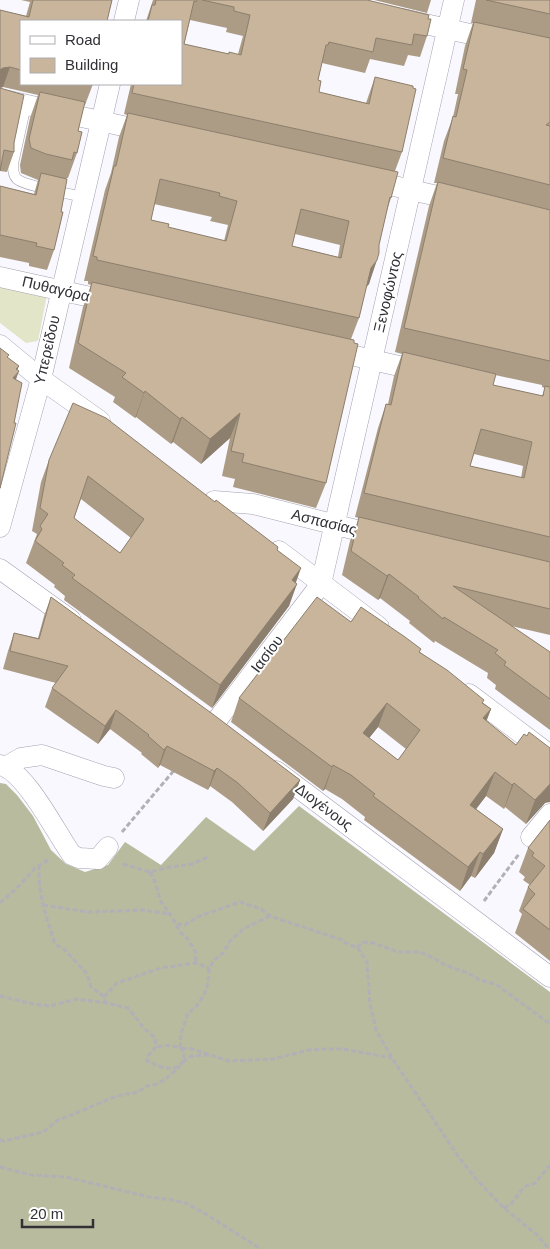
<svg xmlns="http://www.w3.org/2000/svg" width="550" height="1249" viewBox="0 0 550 1249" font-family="Helvetica,sans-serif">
	<rect width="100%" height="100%" fill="#f9f8fe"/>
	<path fill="#e2e5c8" d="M 0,284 L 47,295 L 38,341 L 26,343 L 0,323 Z"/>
	<path fill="#b8bb9e" d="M 0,783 L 6,784 L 17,795 L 33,816 L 51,850 L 66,864 L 85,872 L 108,865 L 125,842 L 161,865 L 206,817 L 254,851 L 299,806 L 550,992 L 550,1249 L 0,1249 Z"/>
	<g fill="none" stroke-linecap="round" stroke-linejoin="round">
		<defs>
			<path id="service" d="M 26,105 L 13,164 C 13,169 13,175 17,179 C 25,186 70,194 83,197"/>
			<path id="minor" d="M 403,19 L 550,52
				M 124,21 L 129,0
				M 0,99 L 150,132
				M 368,180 L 459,201
				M 0,277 L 113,302
				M 0,345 L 41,379 L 100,421
				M 329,350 L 425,372
				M 214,501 L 253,504 L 380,536
				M 0,527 L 41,379 L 110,84
				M 279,551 L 379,627
				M 0,569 L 71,620
				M 469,694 L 550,755
				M 214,724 L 321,584 L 454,0
				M 0,765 C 26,771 56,833 72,855 L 79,858 L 98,859 L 108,847
				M 7,766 L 21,758 L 42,755 L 104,776 L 114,778
				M 276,771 L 550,977
				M 531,837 L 550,814"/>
		</defs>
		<use href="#service" stroke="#a4a1b0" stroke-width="11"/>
		<use href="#minor" stroke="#a4a1b0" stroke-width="21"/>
		<path stroke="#b1b0b6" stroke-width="3" stroke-dasharray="5 2.5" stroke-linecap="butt" d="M 122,832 L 176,768
			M 123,864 L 150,872 L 165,868 L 192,864 L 208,857
			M 39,865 C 38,895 46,916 55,944 L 65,950 L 87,974 L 91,987 L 104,997 L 106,1003
			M 150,872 L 155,882 L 161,902 L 170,914 L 181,933 L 187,938 L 195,951 L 196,963
			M 484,901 L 519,854
			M 0,903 L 18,887 L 35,868 L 50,859
			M 43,905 L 88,912 L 143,910 L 170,914
			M 270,916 L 243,929 L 230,941 L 223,953 L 213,961 L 209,970 L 208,983 L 204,995 L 195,1008 L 188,1013 L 181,1034 L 180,1048 L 192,1049 L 229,1061 L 273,1059 L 309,1050 L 325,1049 L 344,1049 L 392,1058
			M 177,924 L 185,925 L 197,917 L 240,902 L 261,909 L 270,916 L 342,940 L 349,945 L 357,947 L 367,962 L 370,1004 L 376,1030 L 392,1058 L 458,1156 L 476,1179 L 504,1208 L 536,1234 L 549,1249
			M 357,947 L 363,942 L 373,943 L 398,952 L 420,952 L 434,958 L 445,965 L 468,973 L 478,979 L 497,985 L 550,1024
			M 0,996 L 33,1004 L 49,1006 L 77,999 L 106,1003 L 128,1008 L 144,1028 L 155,1038 L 156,1047 L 148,1056 L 147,1061 C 151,1062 155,1065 159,1066 C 172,1071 186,1068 184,1051 C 175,1044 166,1045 156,1047
			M 104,997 L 117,983 L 161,968 L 196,963 L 208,968 L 208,969
			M 183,1062 L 191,1056 L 209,1055
			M 0,1140 L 4,1141 L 43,1132 L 58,1120 L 69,1116 L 117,1096 L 138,1092 L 147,1086 L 157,1084 L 167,1078 L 180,1066
			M 0,1167 L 31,1175 L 66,1177 L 149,1197 L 173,1200 L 186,1203 L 204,1213 L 261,1249
			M 504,1208 L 511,1204 L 524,1187 L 535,1183 L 550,1165"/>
		<use href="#service" stroke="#fff" stroke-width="10"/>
		<use href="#minor" stroke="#fff" stroke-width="20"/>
	</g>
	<path fill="#ac9c86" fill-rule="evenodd" d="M 21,0 L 112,0 L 107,21 L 21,21 L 21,84 L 93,84 L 85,105 L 84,105 L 78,131 L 82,132 L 77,153 L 68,178 L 65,178 L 67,179 L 61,212 L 63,212 L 54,250 L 47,270 L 29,266 L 29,263 L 0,257 L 0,186 L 34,194 L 38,180 L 21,173 L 20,165 L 30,118 L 38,95 L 3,87 L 0,88 L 0,10 L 26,16 L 30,2 Z
		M 153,0 L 367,0 L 428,19 L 427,36 L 420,57 L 408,55 L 404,66 L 370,59 L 365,73 L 322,63 L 318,80 L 319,92 L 366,103 L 375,77 L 402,152 L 395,171 L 391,198 L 387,210 L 369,284 L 366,287 L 359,318 L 351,339 L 326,483 L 316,508 L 233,487 L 235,479 L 222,476 L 230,438 L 201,464 L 173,442 L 171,444 L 136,417 L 135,418 L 113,402 L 115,397 L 69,368 L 83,307 L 91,285 L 88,284 L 88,281 L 84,281 L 105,190 L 111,173 L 119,137 L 127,115 L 124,114 L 131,84 L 181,84 L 181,21 L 146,21 ZM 190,20 L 227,28 L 226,32 L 243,36 L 238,54 L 228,54 L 184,44 ZM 154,204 L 212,217 L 210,221 L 228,225 L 224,241 L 168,227 L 151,220 ZM 295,234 L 340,245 L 338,257 L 292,246 Z
		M 374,0 L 431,0 L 427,13 Z
		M 476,0 L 550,0 L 550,635 L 511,626 L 550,652 L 550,730 L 495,689 L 496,685 L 487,678 L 488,673 L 435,641 L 434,643 L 409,623 L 410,621 L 380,598 L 378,600 L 342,575 L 350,541 L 359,518 L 355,517 L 378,428 L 386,404 L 388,404 L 394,376 L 402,354 L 395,352 L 429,206 L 437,183 L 434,183 L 444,141 L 453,117 L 458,94 L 455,94 L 465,46 L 473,23 L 471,23 ZM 495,375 L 542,385 L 542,387 L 545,388 L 542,396 L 493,385 ZM 474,454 L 523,466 L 521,478 L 470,466 Z
		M 0,88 L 14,143 L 14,152 L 7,172 L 0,171 Z
		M 49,460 L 215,502 L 278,547 L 277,550 L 296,583 L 289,606 L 212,708 L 64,600 L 65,596 L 54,587 L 55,585 L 26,563 L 37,534 L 32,531 L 41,482 ZM 81,499 L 131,538 L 120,553 L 74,518 Z
		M 51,597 L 300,780 L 293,799 L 263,831 L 232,802 L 210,786 L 208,790 L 160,765 L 158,768 L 141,754 L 142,753 L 110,729 L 98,744 L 45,707 L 52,688 L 56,683 L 3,669 L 8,651 L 14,633 L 38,638 L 44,616 Z
		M 351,622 L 420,652 L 491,709 L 486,721 L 545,803 L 526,824 L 505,807 L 504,809 L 486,796 L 476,809 L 503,829 L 494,853 L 475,878 L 471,876 L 460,891 L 364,820 L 365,817 L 342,799 L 325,789 L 323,791 L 231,722 L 239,698 ZM 378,727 L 406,749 L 398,760 L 369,738 Z
		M 550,820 L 550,961 L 515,933 L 522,914 L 519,911 L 528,887 L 530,885 L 523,880 L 525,877 L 519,872 L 528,848 Z"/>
	<path fill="#8c7f6d" d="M 10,67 L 3,87 L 0,88 L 0,70 L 3,68 Z
		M 377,260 L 369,284 L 362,292 L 371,268 Z
		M 19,366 L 15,376 L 19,371 L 11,393 L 5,400 L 16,369 Z
		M 145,391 L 136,417 L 135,418 L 144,393 Z
		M 240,413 L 230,438 L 201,464 L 210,439 Z
		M 182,417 L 173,442 L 171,444 L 180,419 Z
		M 301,568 L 294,588 L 297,584 L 289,606 L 212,708 L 220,685 L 292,580 Z
		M 389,574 L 380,598 L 378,600 L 387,576 Z
		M 387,703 L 378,727 L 354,757 L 363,733 Z
		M 491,709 L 482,733 L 483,718 Z
		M 116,710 L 110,729 L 98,744 L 105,726 Z
		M 167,746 L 160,765 L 158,768 L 164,750 Z
		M 333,765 L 325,789 L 323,791 L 332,767 Z
		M 217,768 L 210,786 L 208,790 L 214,771 Z
		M 495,772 L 486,796 L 461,829 L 470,805 Z
		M 300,780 L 293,799 L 263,831 L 270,813 Z
		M 514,783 L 505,807 L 504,809 L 512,785 Z
		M 550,784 L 550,802 L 545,803 L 526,824 L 535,800 Z
		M 503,829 L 494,853 L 475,878 L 483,854 Z
		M 480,852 L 471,876 L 460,891 L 468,867 Z"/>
	<path fill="#c8b59c" stroke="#8c7f6d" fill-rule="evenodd" d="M 33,0 L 112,0 L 107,21 L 21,21 L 21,70 L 10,67 L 3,68 L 0,70 L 0,10 L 29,17 Z
		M 156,0 L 197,0 L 196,2 L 194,1 L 184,44 L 229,54 L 229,52 L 241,55 L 250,15 L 234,11 L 234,7 L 202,0 L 367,0 L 429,15 L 428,19 L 431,19 L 427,36 L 414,34 L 412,45 L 376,38 L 373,52 L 329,42 L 328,45 L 326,45 L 318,80 L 321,81 L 319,92 L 369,104 L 375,77 L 413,86 L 413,88 L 416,89 L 402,152 L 132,93 L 134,84 L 181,84 L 181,21 L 148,21 L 152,5 L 155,5 Z
		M 486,0 L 550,0 L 550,14 Z
		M 474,22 L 550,38 L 550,122 L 546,125 L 550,126 L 550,185 L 443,158 L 453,116 L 456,117 L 467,70 L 463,69 Z
		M 0,88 L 24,95 L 14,143 L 14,152 L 4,150 L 0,171 Z
		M 40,92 L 85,102 L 78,131 L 82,132 L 77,153 L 74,152 L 72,160 L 46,154 L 31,148 L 29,139 Z
		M 128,113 L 398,172 L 391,198 L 390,197 L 379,245 L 379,253 L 377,260 L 371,268 L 359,318 L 97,260 L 97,257 L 93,256 L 114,166 L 116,166 ZM 160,179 L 220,193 L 219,196 L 237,201 L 226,241 L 168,227 L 169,224 L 151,220 ZM 301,209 L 349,221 L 341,258 L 292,246 Z
		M 41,173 L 67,179 L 61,212 L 63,212 L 54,250 L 36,246 L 37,243 L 0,235 L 0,186 L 36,195 Z
		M 438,182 L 550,210 L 550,361 L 404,328 Z
		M 92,282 L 354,340 L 354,343 L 358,344 L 326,483 L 242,462 L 244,454 L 231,451 L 240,413 L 210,439 L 182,417 L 180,419 L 145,391 L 144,393 L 122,377 L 126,373 L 78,343 Z
		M 0,348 L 9,355 L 7,357 L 19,366 L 16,369 L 19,371 L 13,378 L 22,383 L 14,423 L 16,423 L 0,488 Z
		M 403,352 L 496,374 L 493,385 L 543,396 L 545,386 L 550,387 L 550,537 L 364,493 L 386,404 L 391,405 ZM 481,429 L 532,442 L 524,478 L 470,466 Z
		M 73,403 L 106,418 L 215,502 L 216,500 L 278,547 L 277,550 L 301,568 L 292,580 L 297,584 L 220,685 L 72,578 L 75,575 L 62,565 L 64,563 L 35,541 L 42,529 L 40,526 L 48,514 L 40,508 L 49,460 ZM 88,476 L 144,519 L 120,553 L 74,518 Z
		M 359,517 L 550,562 L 550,609 L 453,586 L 550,652 L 550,699 L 504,665 L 506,662 L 495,653 L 498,650 L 444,617 L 443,619 L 418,598 L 419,597 L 389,574 L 387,576 L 351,551 Z
		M 51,597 L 214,715 L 300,780 L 270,813 L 238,783 L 217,768 L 214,771 L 167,746 L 164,750 L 148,736 L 149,735 L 116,710 L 105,726 L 52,688 L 68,666 L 10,651 L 14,633 L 39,639 Z
		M 317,597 L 351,622 L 361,607 L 405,637 L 421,649 L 419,652 L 447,670 L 484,700 L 482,703 L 491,709 L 483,718 L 516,745 L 524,734 L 527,736 L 529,732 L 550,748 L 550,784 L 535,800 L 514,783 L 512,785 L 495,772 L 470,805 L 503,829 L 483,854 L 480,852 L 468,867 L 373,796 L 375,794 L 351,775 L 333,765 L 332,767 L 239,698 ZM 387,703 L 420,730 L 398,760 L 363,733 Z
		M 550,820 L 550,930 L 523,909 L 535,894 L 528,887 L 545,866 L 532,856 L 534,853 L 528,848 Z"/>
	<g text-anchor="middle" stroke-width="4" stroke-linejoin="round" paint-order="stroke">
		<g font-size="15" fill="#313036" stroke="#fff">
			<text transform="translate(56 289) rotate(13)" y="5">Πυθαγόρα</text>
			<text transform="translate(388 292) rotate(-77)" y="5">Ξενοφώντος</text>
			<text transform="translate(47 350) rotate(-77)" y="5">Υπερείδου</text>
			<text transform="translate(324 522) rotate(14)" y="5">Ασπασίας</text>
			<text transform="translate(267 654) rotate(-53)" y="5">Ιασίου</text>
			<text transform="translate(324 807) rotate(37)" y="5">Διογένους</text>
		</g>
	</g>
	<rect x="20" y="20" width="162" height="65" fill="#ffffff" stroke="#adacaf"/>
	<rect x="30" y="36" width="25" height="8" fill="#ffffff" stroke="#adacaf"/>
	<text x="65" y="45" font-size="15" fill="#313036">Road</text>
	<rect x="30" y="58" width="25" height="15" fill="#c8b59c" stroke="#adacaf"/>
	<text x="65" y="70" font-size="15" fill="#313036">Building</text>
	<path d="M22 1219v8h71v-8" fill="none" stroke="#313036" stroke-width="2.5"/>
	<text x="30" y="1219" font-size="15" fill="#313036" stroke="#ffffff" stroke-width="4" paint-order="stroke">20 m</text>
</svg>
